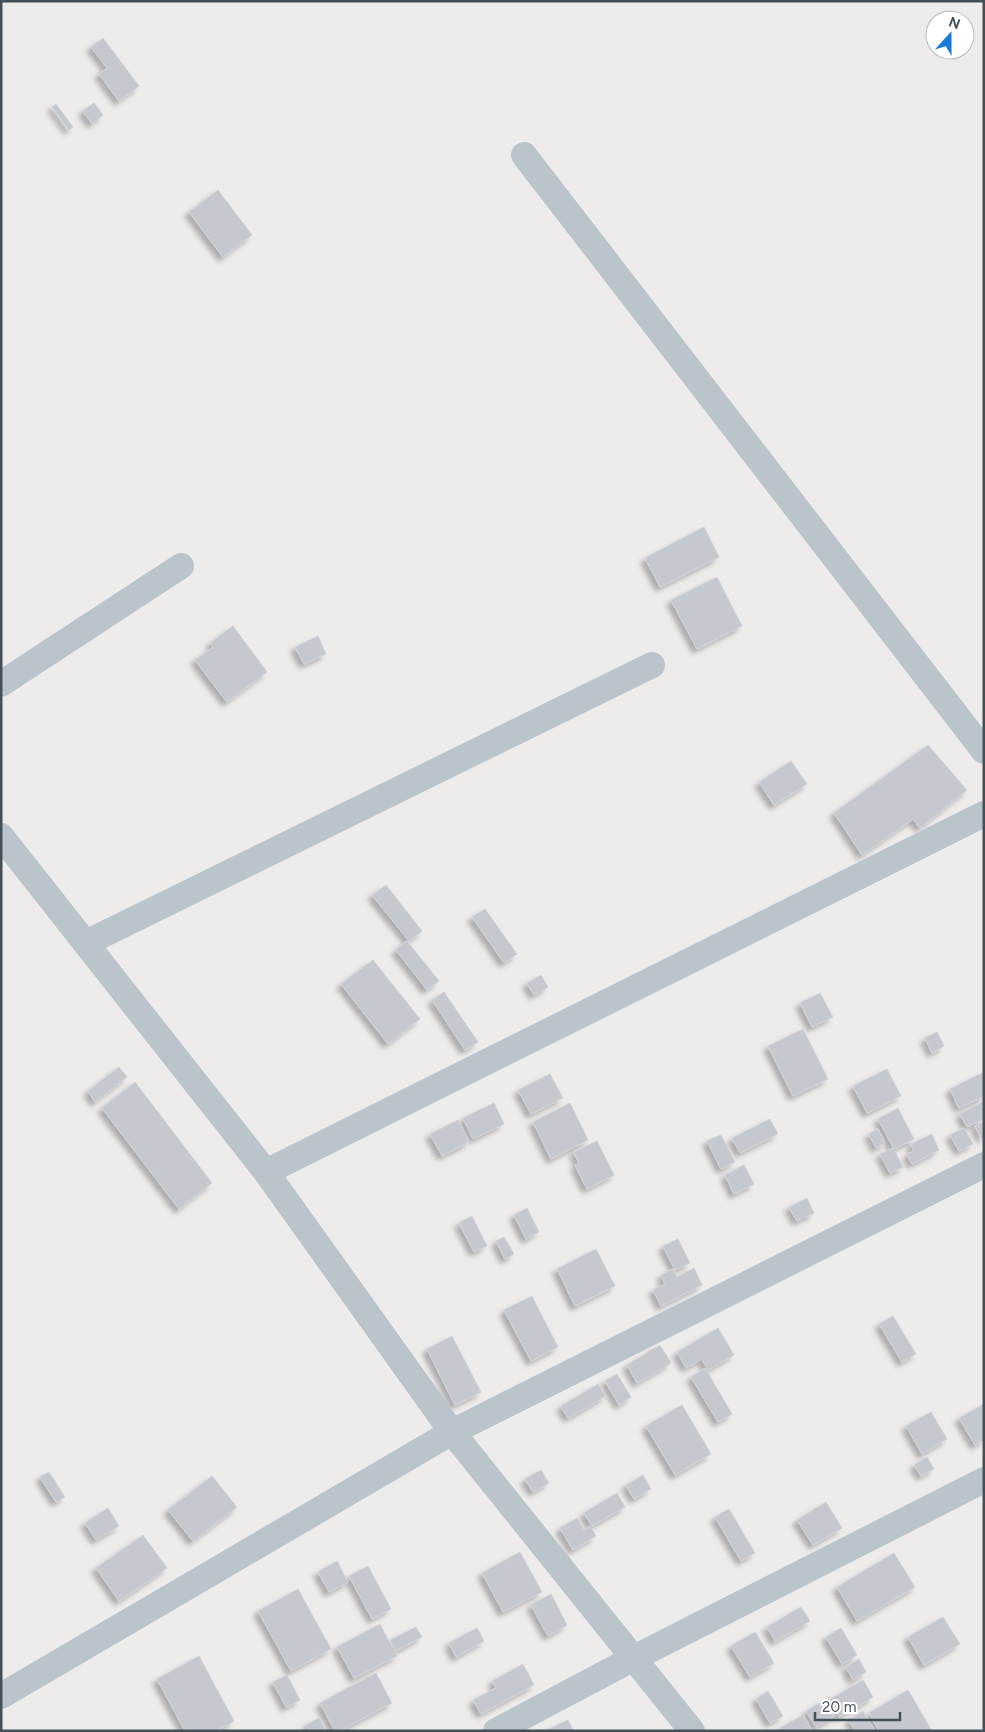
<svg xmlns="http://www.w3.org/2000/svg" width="985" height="1732" viewBox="0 0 985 1732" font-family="Figtree,sans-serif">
	<defs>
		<filter id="shadow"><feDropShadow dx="-4.5" dy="4.5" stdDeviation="2.5" flood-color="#0004"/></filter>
	</defs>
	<rect width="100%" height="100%" fill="#eeebeb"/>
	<path fill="#c5c8ce" stroke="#cfd2d7" filter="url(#shadow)" d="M 103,38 L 139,86 L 119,101 L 99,74 L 107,68 L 91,47 Z
		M 94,103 L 103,115 L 92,124 L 83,111 Z
		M 56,104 L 73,127 L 69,130 L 52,107 Z
		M 218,190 L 252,235 L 223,257 L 189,212 Z
		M 704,527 L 719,557 L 660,587 L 645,558 Z
		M 717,577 L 742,626 L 697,649 L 671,600 Z
		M 233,626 L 267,672 L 227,702 L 195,660 L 213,647 L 210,643 Z
		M 318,636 L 326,654 L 304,664 L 295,647 Z
		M 928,745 L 967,790 L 920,828 L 913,819 L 862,855 L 834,813 Z
		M 791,761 L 807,784 L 774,805 L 759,782 Z
		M 386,885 L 422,931 L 409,941 L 372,895 Z
		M 485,909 L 517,954 L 504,963 L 472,917 Z
		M 407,941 L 439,981 L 427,990 L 396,950 Z
		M 373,960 L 420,1019 L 388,1044 L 341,984 Z
		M 541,975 L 548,987 L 534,995 L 527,983 Z
		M 444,992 L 478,1042 L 465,1050 L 432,1000 Z
		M 820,993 L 833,1017 L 812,1027 L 800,1003 Z
		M 803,1029 L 828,1079 L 793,1096 L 768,1046 Z
		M 937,1032 L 944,1046 L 932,1053 L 925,1038 Z
		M 119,1067 L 127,1077 L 95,1102 L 88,1091 Z
		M 887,1069 L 901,1096 L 867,1113 L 853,1086 Z
		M 982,1073 L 984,1076 L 984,1096 L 959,1108 L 950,1089 Z
		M 550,1074 L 563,1098 L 531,1114 L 518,1090 Z
		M 135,1082 L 212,1183 L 179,1209 L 102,1108 Z
		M 984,1101 L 984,1119 L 967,1127 L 960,1114 Z
		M 494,1103 L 504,1124 L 473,1139 L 463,1118 Z
		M 570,1103 L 588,1140 L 551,1159 L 533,1122 Z
		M 898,1108 L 914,1139 L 894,1149 L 878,1119 Z
		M 770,1119 L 778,1134 L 740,1153 L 732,1138 Z
		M 458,1120 L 469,1142 L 442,1156 L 430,1134 Z
		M 984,1122 L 984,1138 L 982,1139 L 975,1126 Z
		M 964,1128 L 973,1144 L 959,1151 L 950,1135 Z
		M 878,1129 L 885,1143 L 876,1148 L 869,1134 Z
		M 932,1134 L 939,1150 L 912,1164 L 907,1154 L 914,1151 L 911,1144 Z
		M 721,1135 L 735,1162 L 721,1169 L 707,1141 Z
		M 597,1141 L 614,1175 L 587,1189 L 575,1165 L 579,1164 L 574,1152 Z
		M 893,1148 L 903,1167 L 890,1173 L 880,1154 Z
		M 744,1165 L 754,1184 L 734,1194 L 725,1175 Z
		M 807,1198 L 814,1213 L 797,1221 L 789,1207 Z
		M 527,1208 L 539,1232 L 526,1239 L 514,1215 Z
		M 472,1216 L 487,1246 L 474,1252 L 459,1223 Z
		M 504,1237 L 514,1254 L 505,1259 L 496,1241 Z
		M 678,1239 L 690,1263 L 675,1270 L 663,1246 Z
		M 596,1249 L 615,1286 L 575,1306 L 557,1269 Z
		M 694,1268 L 702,1285 L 661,1306 L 653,1290 L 665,1284 L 661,1275 L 673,1269 L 677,1277 Z
		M 532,1296 L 558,1347 L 531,1361 L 504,1310 Z
		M 893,1316 L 916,1354 L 902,1362 L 879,1324 Z
		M 718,1328 L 734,1355 L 708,1370 L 702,1359 L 686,1368 L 677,1352 Z
		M 452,1336 L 481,1392 L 455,1405 L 427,1349 Z
		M 660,1345 L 671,1363 L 637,1383 L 627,1365 Z
		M 705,1368 L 732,1414 L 718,1422 L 691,1377 Z
		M 617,1374 L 631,1397 L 619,1405 L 605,1381 Z
		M 598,1384 L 606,1396 L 568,1418 L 561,1406 Z
		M 984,1404 L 984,1440 L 975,1445 L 959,1418 Z
		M 682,1405 L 711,1454 L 675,1475 L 646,1426 Z
		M 931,1412 L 947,1439 L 922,1454 L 906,1426 Z
		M 927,1457 L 934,1469 L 921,1476 L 914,1465 Z
		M 541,1470 L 549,1483 L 533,1492 L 525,1479 Z
		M 49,1472 L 65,1497 L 56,1502 L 40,1477 Z
		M 643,1475 L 651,1489 L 634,1499 L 626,1485 Z
		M 212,1476 L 237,1507 L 193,1541 L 168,1510 Z
		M 617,1493 L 625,1507 L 592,1526 L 584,1513 Z
		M 826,1502 L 842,1528 L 813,1545 L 797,1520 Z
		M 108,1508 L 119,1526 L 96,1540 L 85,1523 Z
		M 729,1509 L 755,1553 L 741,1561 L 715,1517 Z
		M 577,1518 L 584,1530 L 590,1526 L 596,1536 L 573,1550 L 560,1528 Z
		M 143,1535 L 167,1568 L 119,1601 L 96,1568 Z
		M 520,1552 L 542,1592 L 503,1612 L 482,1573 Z
		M 894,1553 L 915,1587 L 857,1621 L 837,1587 Z
		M 337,1561 L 348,1582 L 329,1592 L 318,1572 Z
		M 368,1566 L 391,1609 L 372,1619 L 349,1576 Z
		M 298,1589 L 331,1649 L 291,1671 L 258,1611 Z
		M 551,1594 L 567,1625 L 548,1636 L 531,1605 Z
		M 801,1607 L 810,1621 L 775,1641 L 767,1627 Z
		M 943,1617 L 960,1644 L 924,1665 L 908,1637 Z
		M 380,1624 L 397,1656 L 354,1678 L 337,1647 Z
		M 416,1627 L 422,1637 L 396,1651 L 390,1640 Z
		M 477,1628 L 484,1641 L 456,1657 L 449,1643 Z
		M 841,1628 L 857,1655 L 842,1664 L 826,1637 Z
		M 755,1632 L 774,1663 L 750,1677 L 731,1646 Z
		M 199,1656 L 234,1721 L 216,1731 L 185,1731 L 157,1679 Z
		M 859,1659 L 866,1672 L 853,1680 L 846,1667 Z
		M 523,1664 L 534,1685 L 481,1714 L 473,1700 L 496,1688 L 492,1681 Z
		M 376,1673 L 392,1703 L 339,1731 L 335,1731 L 320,1703 Z
		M 287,1675 L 300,1700 L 286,1707 L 273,1682 Z
		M 863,1680 L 873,1697 L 839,1717 L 829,1700 Z
		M 908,1690 L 932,1731 L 879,1731 L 869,1713 Z
		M 768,1691 L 783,1716 L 770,1723 L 756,1699 Z
		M 825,1700 L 835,1716 L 816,1727 L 806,1711 Z
		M 863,1711 L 875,1731 L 855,1731 L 849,1720 Z
		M 803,1715 L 811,1729 L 808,1731 L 782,1731 L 780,1728 Z
		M 319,1718 L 326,1731 L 310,1731 L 306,1725 Z
		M 568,1720 L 574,1731 L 545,1731 Z"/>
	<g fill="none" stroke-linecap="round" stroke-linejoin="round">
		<path stroke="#b9c4cb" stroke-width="26" d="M 524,155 L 984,751
			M 1,684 L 181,566
			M 1,836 L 266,1172 L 452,1432 L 692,1731
			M 86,943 L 652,665
			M 266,1172 L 984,814
			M 1,1696 L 452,1432 L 984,1165
			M 496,1731 L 634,1658 L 984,1480"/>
	</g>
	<rect width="985" height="1732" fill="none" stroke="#445058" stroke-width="5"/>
	<g transform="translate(950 35) rotate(21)"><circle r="24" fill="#ffffff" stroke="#b4b9bc"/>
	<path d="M0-4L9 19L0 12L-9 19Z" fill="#177adc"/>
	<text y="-8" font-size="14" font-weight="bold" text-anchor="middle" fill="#445058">N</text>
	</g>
	<path d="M815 1712v8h85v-8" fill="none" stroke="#445058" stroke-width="2.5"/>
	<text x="822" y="1712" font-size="15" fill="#445058" stroke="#ffffff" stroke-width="4" paint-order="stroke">20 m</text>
</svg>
